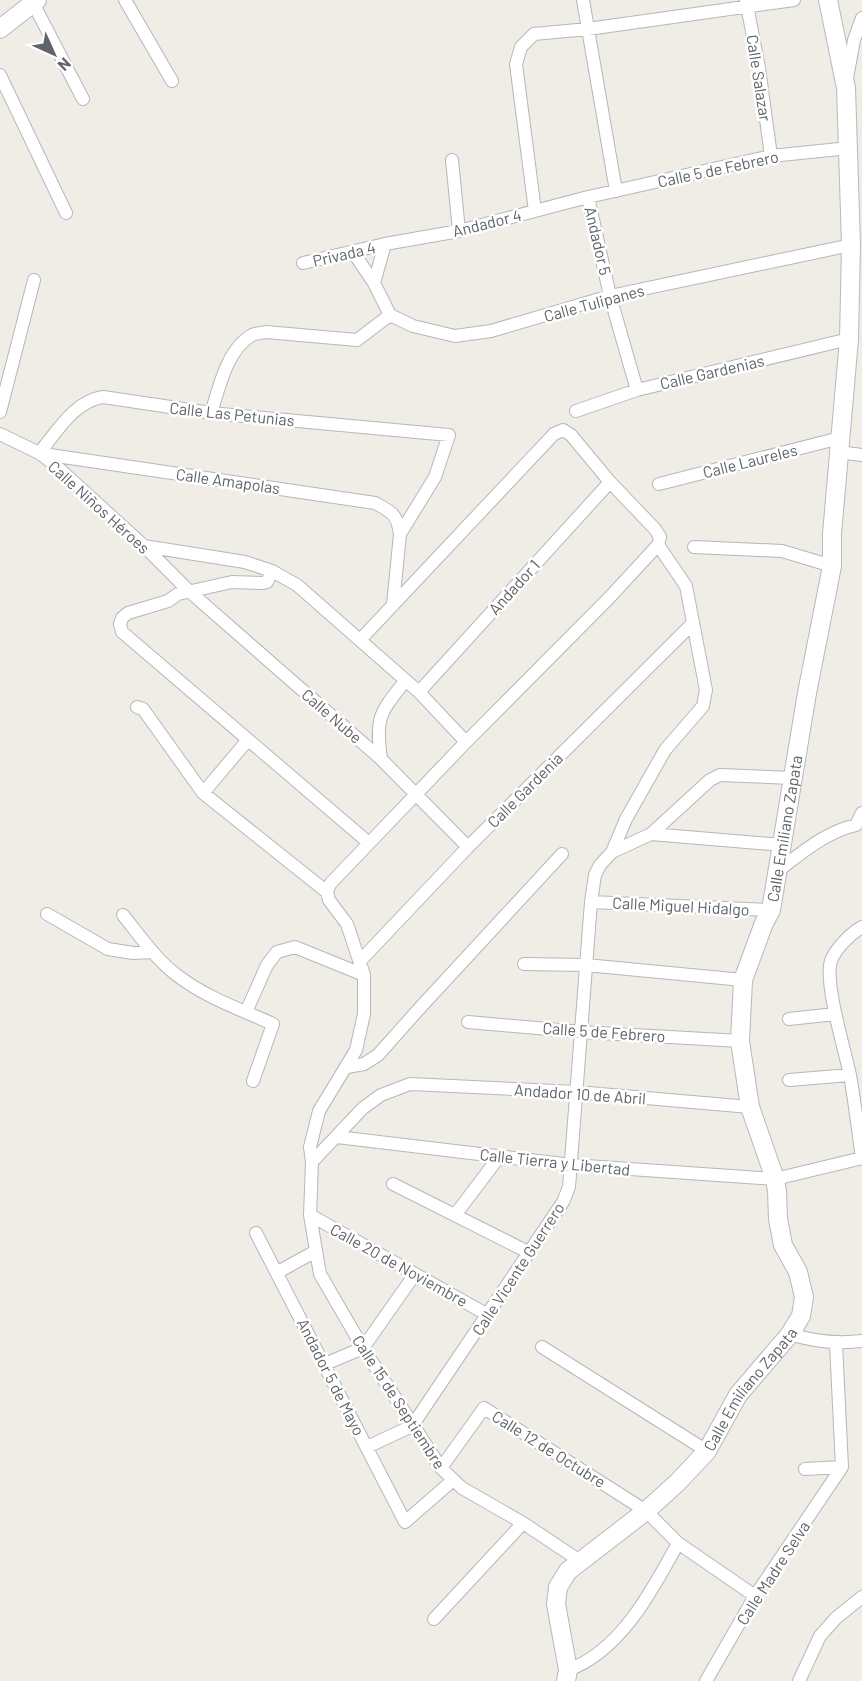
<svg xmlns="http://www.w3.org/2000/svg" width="862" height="1681" viewBox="0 0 862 1681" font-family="Barlow,sans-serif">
	<rect width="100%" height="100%" fill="#f0ece6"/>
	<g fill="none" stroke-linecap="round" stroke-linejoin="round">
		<defs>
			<path id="street" d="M 125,0 L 172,81
				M 583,0 L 616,191
				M 746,0 L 759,68 L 771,156
				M 33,3 L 83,99
				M 0,75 L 66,213
				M 847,78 L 854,40 L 862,18
				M 452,160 L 459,231
				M 588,197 L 610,296 L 637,390
				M 535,211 L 516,64 L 521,47 L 534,34 L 588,29 L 794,0
				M 353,252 L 374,283 L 390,315
				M 303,263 L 385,244 L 459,231 L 588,197 L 771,156 L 849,148
				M 374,283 L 385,244
				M 576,411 L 637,390 L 849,339
				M 0,412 L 34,280
				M 211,413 C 219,388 227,349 252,335 C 256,333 262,333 266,332 L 357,340 L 390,315 L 413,326 L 455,336 L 491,331 L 610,296 L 851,245
				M 0,434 L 39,453 L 55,465 L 144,546 L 189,591 L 381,759 L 468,847
				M 839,452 L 862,455
				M 39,453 C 57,432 74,401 103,397 L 211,413 L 449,435 L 435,477 L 400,534 L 393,605
				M 43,454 L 375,503 C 392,512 397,514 400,534
				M 659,484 L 840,438
				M 144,546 L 245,562 L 272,571 L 297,585 L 419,692 L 466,742
				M 694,547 L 782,551 L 832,566
				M 272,571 L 267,582 L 263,583 L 232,582 L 178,594 L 168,601 L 128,613 L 122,618 L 120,624 L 122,632 L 369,843
				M 419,692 L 610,482
				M 137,707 L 143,709 L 203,793 L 327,892 L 329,900 L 347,924 L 364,975 L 364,1014 L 356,1050 L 319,1111 L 310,1147 L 312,1162 L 310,1215 L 320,1274 L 363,1348 L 441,1468 L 462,1488 L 523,1523 L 580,1561
				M 381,759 C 375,717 380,713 405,681
				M 203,793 L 247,741
				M 651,834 L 783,845
				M 612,852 L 626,819 L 665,750 L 703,706 L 706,690 L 686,586 L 658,545
				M 779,870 C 804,851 826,832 856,825 L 862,813
				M 327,892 L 330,884 L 466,742 L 609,598 L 658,545 L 660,537 L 655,529 L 610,482 L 571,435 L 563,430 L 554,434 L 360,640
				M 591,902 L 771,910
				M 47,914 L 108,949 L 133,953 L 153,952
				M 123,915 C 140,936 156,960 178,976 C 207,998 240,1009 273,1024 L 253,1081
				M 862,927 C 851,933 835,949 831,961 C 824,982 845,1051 850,1075 C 855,1103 858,1131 862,1158
				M 360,961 L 468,847 L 693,623
				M 524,964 L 586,965 L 743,980
				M 246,1012 L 267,965 L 277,952 L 295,947 L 364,975
				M 789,1019 L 835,1014
				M 468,1022 L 582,1032 L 740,1041
				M 347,1067 L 364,1064 L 378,1055 L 418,1010 L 562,854
				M 789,1080 L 850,1075
				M 337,1137 L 572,1165 L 775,1179 L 862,1158
				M 312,1162 L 363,1108 L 381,1095 L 410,1084 L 577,1092 L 750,1107
				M 393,1184 L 528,1252
				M 310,1215 L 488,1315
				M 455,1215 L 499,1157
				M 256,1233 L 405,1522 L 452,1481
				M 278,1272 L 316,1251
				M 790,1334 C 815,1342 836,1344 862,1341
				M 836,1344 L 842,1467
				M 542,1347 L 707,1451
				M 325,1364 L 363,1348 L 415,1274
				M 367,1447 L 412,1426 L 563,1202 L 569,1187 L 591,902 L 595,875 L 600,865 L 612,852 L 651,834 L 710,780 L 720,775 L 793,778
				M 441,1468 L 484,1408 L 646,1511 L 678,1543 L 755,1596
				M 805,1469 L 842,1467
				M 434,1619 L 523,1523
				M 568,1670 C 621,1651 653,1589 678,1543
				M 706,1681 L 755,1596 L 842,1467
				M 799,1681 L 820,1636 L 836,1618 L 862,1597"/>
			<g id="secondary">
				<path d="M 0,29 L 37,0"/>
				<path id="s1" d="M 566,1681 L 568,1670 L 556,1604 L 558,1587 L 568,1571 L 646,1511 L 678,1482 L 707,1451 L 738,1395 L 790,1334 L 801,1316 L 804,1297 L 798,1272 L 783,1245 L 778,1219 L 777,1191 L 775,1179 L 750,1107 L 740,1041 L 743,980 L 764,923 L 771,910 L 807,693 L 832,566 L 832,534 L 849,339 L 851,245 L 846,88 L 828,0"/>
			</g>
		</defs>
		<use href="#street" stroke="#b4b8bb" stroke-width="14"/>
		<use href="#secondary" stroke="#b5babe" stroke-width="20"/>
		<use href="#street" stroke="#fff" stroke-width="12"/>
		<use href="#secondary" stroke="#fff" stroke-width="18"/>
	</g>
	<g text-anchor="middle" stroke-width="5" stroke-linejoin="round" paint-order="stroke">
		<g font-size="16" fill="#5e6467" stroke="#fff">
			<text transform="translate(759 78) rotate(81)" y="6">Calle Salazar</text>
			<text transform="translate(718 169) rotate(-12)" y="6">Calle 5 de Febrero</text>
			<text transform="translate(487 223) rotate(-14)" y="6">Andador 4</text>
			<text transform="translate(598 241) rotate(77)" y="6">Andador 5</text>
			<text transform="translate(344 254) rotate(-13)" y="6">Privada 4</text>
			<text transform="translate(594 303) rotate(-15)" y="6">Calle Tulipanes</text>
			<text transform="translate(712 372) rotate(-13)" y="6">Calle Gardenias</text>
			<text transform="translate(232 414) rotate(6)" y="6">Calle Las Petunias</text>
			<text transform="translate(750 461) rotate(-14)" y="6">Calle Laureles</text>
			<text transform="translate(228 481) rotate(8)" y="6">Calle Amapolas</text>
			<text transform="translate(99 507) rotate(42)" y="6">Calle Niños Héroes</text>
			<text transform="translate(514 587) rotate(-48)" y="6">Andador 1</text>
			<text transform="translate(332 716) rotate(41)" y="6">Calle Nube</text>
			<text transform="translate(525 790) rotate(-45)" y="6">Calle Gardenia</text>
			<text dy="6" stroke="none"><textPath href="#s1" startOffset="968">Calle Emiliano Zapata</textPath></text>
			<text transform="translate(681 906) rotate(3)" y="6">Calle Miguel Hidalgo</text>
			<text transform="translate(604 1032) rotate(4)" y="6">Calle 5 de Febrero</text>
			<text transform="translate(580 1094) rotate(4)" y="6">Andador 10 de Abril</text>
			<text transform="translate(555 1162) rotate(6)" y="6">Calle Tierra y Libertad</text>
			<text transform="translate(399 1265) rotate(29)" y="6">Calle 20 de Noviembre</text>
			<text transform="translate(518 1269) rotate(-57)" y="6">Calle Vicente Guerrero</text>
			<text transform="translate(331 1377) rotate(63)" y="6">Andador 5 de Mayo</text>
			<text dy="6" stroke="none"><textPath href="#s1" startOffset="374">Calle Emiliano Zapata</textPath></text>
			<text transform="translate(399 1402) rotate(57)" y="6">Calle 15 de Septiembre</text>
			<text transform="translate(549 1449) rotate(32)" y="6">Calle 12 de Octubre</text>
			<text transform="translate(773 1573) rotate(-57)" y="6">Calle Madre Selva</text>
		</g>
	</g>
	<g transform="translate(54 54) rotate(135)" stroke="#ffffff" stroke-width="4.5" paint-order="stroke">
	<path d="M0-4.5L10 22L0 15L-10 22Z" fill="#5e6467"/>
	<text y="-9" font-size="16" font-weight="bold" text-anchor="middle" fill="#5e6467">N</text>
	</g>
</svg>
